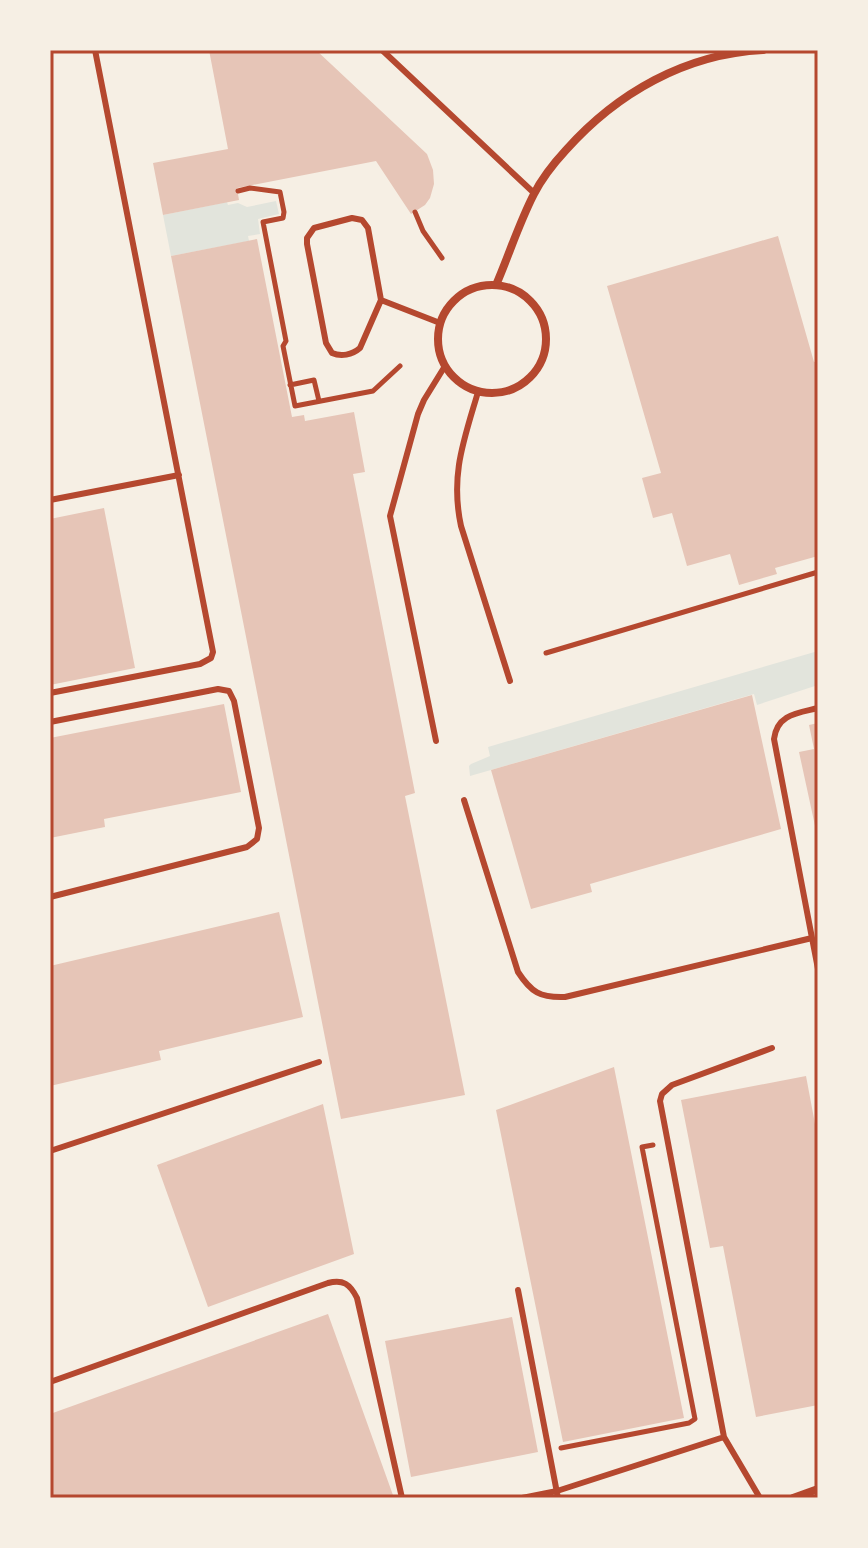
<svg xmlns="http://www.w3.org/2000/svg" width="868" height="1548" viewBox="0 0 868 1548" font-family="'IBM Plex Sans',sans-serif">
	<rect width="100%" height="100%" fill="#f6efe4"/>
	<path fill="#e2e4dc" d="M 276,201 L 279,214 L 258,219 L 260,234 L 248,236 L 249,241 L 171,256 L 163,215 L 227,202 L 228,205 L 238,203 L 247,207 Z
		M 818,651 L 818,685 L 757,705 L 754,694 L 470,776 L 469,766 L 471,764 L 490,756 L 488,747 Z"/>
	<path fill="#e6c5b7" d="M 209,50 L 316,50 L 427,154 L 433,170 L 434,184 L 430,198 L 425,205 L 411,214 L 376,161 L 237,188 L 239,200 L 163,215 L 153,163 L 228,149 Z
		M 778,236 L 814,362 L 818,361 L 818,556 L 775,568 L 777,574 L 739,585 L 730,554 L 687,566 L 672,513 L 653,518 L 642,478 L 661,473 L 607,286 Z
		M 257,239 L 292,417 L 304,415 L 305,421 L 354,412 L 365,472 L 353,474 L 415,793 L 405,796 L 465,1095 L 341,1119 L 171,256 Z
		M 104,508 L 135,668 L 50,685 L 50,519 Z
		M 752,695 L 781,829 L 590,884 L 592,892 L 531,909 L 491,770 Z
		M 224,704 L 241,792 L 104,819 L 105,827 L 50,838 L 50,738 Z
		M 818,723 L 818,835 L 817,835 L 799,752 L 814,749 L 809,725 Z
		M 279,912 L 303,1017 L 159,1051 L 161,1060 L 50,1086 L 50,966 Z
		M 614,1067 L 684,1418 L 563,1442 L 496,1110 Z
		M 806,1076 L 818,1140 L 818,1405 L 756,1417 L 723,1246 L 710,1248 L 681,1100 Z
		M 323,1104 L 354,1254 L 208,1307 L 157,1165 Z
		M 328,1314 L 394,1498 L 50,1498 L 50,1414 Z
		M 512,1317 L 538,1452 L 411,1477 L 385,1341 Z"/>
	<g fill="none" stroke-linecap="round" stroke-linejoin="round">
		<path stroke="#b5482f" stroke-width="5" d="M 238,191 L 250,188 L 280,192 L 284,212 L 283,218 L 263,222 L 286,341 L 283,346 L 295,406 L 373,391 L 400,366
			M 415,212 L 423,231 L 442,258
			M 290,385 L 314,380 L 319,401
			M 546,653 L 818,572
			M 561,1448 L 689,1423 L 695,1419 L 642,1147 L 653,1145"/>
		<path stroke="#b5482f" stroke-width="6" d="M 382,50 L 534,193
			M 381,300 L 360,348 C 352,355 341,357 332,353 L 326,343 L 307,244 L 307,238 L 314,228 L 352,218 L 362,220 L 368,228 L 381,300 L 440,323
			M 478,392 C 464,440 450,475 461,526 L 510,681
			M 50,500 L 179,475
			M 50,693 L 200,664 L 211,658 L 213,652 L 95,50
			M 50,722 L 218,689 L 229,691 L 234,701 L 259,828 L 257,839 L 247,847 L 50,897
			M 436,741 L 390,516 L 418,414 L 424,400 L 445,366
			M 464,800 L 518,972 C 531,992 540,998 565,997 L 812,938 L 818,969
			M 812,938 L 774,739 C 777,714 798,713 818,708
			M 50,1151 L 319,1062
			M 518,1290 L 558,1498
			M 50,1382 L 328,1283 C 343,1279 350,1284 357,1298 L 402,1498
			M 522,1498 L 557,1491 L 724,1437
			M 760,1498 L 724,1437 L 660,1101 L 662,1094 L 672,1085 L 772,1048"/>
		<path stroke="#b5482f" stroke-width="8" d="M438 339a54 54 0 1 1 108 0a54 54 0 1 1-108 0Z
			M 496,285 C 509,255 519,223 534,194 C 542,178 554,163 566,150 C 617,93 685,54 763,50
			M 793,1498 L 818,1489"/>
	</g>
	<rect width="868" height="1548" fill="none" stroke="#f6efe4" stroke-width="104"/>
	<rect x="52" y="52" width="764" height="1444" fill="none" stroke="#b5482f" stroke-width="3"/>
</svg>
